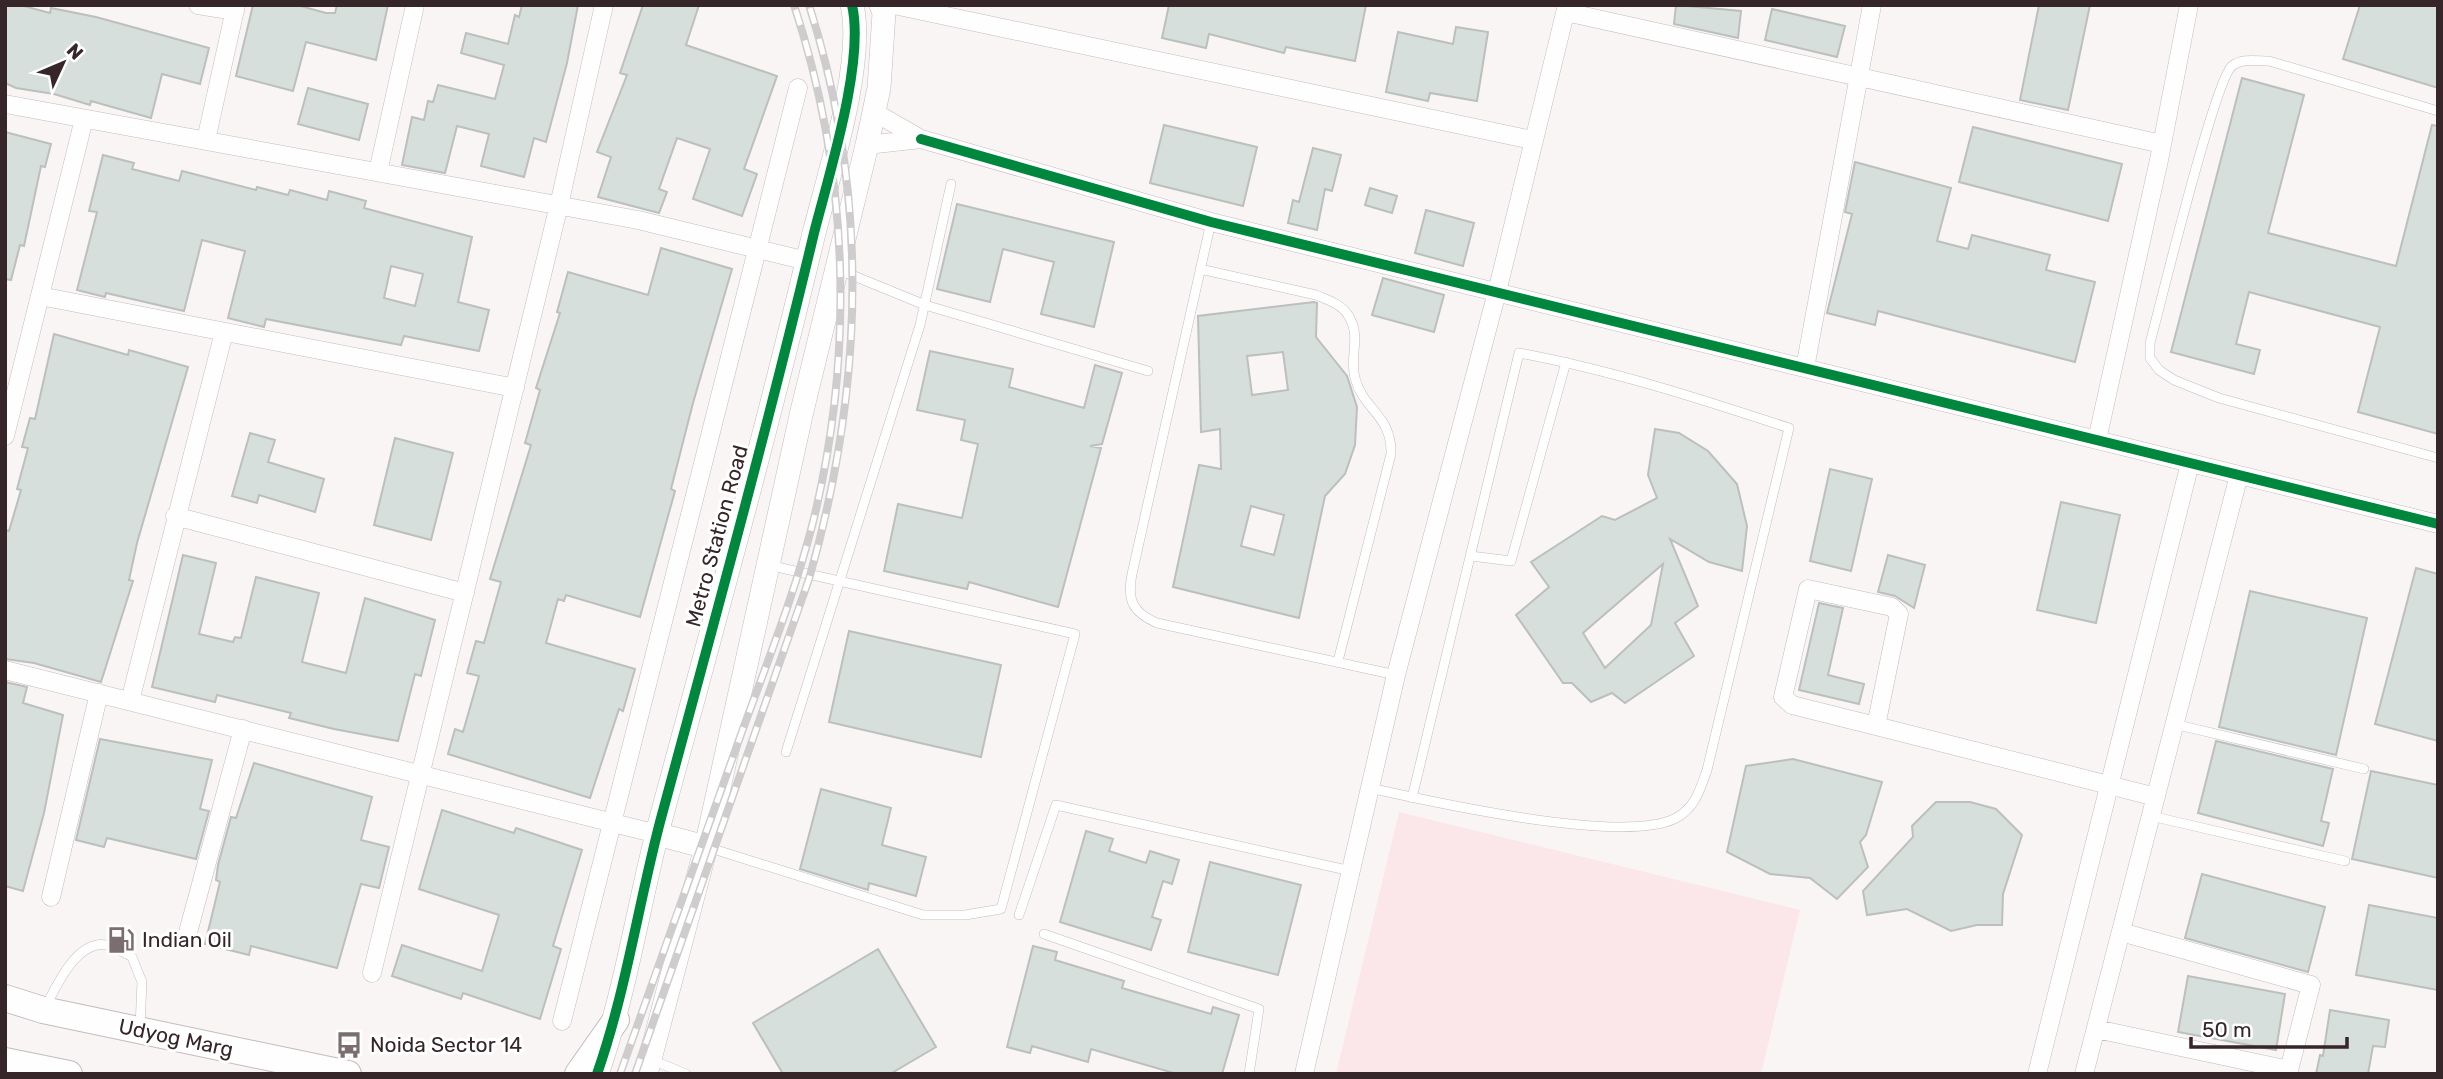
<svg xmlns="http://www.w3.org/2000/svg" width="2443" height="1079" viewBox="0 0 2443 1079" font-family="Rubik,sans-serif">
	<rect width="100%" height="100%" fill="#faf5f5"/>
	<path fill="#fbe6e9" d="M 1399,812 L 1800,910 L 1761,1074 L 1336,1074 Z"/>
	<path fill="#d6dfdb" stroke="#bbc0bd" stroke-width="2" fill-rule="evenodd" d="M 5,5 L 20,5 L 50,13 L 51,8 L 96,17 L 209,48 L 200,84 L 162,74 L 151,118 L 91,101 L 90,105 L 54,94 L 16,88 L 5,83 Z
		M 253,5 L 297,5 L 326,13 L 335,13 L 337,5 L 388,5 L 376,60 L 306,42 L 293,91 L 236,76 Z
		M 522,5 L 578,5 L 567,63 L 546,142 L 534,138 L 524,177 L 481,166 L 489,134 L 457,126 L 445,173 L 402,165 L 412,117 L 424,120 L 428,101 L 433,102 L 438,85 L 495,99 L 504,65 L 461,53 L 466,33 L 508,44 L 515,15 L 519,17 Z
		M 643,5 L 699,5 L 686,45 L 777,76 L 744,169 L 757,174 L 742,216 L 693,199 L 710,149 L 677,138 L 659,189 L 667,192 L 659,213 L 598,197 L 611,157 L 597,152 L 627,75 L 620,73 Z
		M 1169,5 L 1366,5 L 1355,61 L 1286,47 L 1284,53 L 1209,34 L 1206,48 L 1162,38 Z
		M 1676,5 L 1741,11 L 1738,38 L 1674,24 Z
		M 2039,5 L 2090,5 L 2068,110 L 2020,100 Z
		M 2360,5 L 2438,5 L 2438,88 L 2343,59 Z
		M 1772,9 L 1845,26 L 1837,57 L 1765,40 Z
		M 1456,27 L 1488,32 L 1477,101 L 1430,93 L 1428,101 L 1386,92 L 1398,32 L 1453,44 Z
		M 2242,78 L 2304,95 L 2268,233 L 2396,266 L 2432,125 L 2438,126 L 2438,434 L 2358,412 L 2380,327 L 2249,292 L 2236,344 L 2260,350 L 2254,374 L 2171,352 Z
		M 308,88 L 368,104 L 359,140 L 298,124 Z
		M 1164,125 L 1257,147 L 1243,206 L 1150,183 Z
		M 1973,127 L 2122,164 L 2108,221 L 1959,182 Z
		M 5,132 L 51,144 L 45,167 L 41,166 L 24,246 L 20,245 L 11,280 L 5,279 Z
		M 1313,148 L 1341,155 L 1332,191 L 1325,189 L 1317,230 L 1288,223 L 1293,200 L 1299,202 Z
		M 103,155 L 134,163 L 132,169 L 179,181 L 182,171 L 256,190 L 257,187 L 288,195 L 290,190 L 327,200 L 329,191 L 366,201 L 364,208 L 472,237 L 458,302 L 489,310 L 479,351 L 404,336 L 401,345 L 266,319 L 264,327 L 228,318 L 245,251 L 202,240 L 184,311 L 106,293 L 105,297 L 77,290 L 97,212 L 89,211 ZM 391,266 L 423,274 L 415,306 L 384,298 Z
		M 1855,162 L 1951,188 L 1937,241 L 1968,249 L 1972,235 L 2050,255 L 2046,270 L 2095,282 L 2075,362 L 1878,311 L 1875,325 L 1827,313 L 1852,214 L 1845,212 Z
		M 1370,188 L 1397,196 L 1392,213 L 1365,205 Z
		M 957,204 L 1114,242 L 1094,327 L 1041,314 L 1054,262 L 1003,249 L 990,302 L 937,289 Z
		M 1426,210 L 1474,223 L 1463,266 L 1415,253 Z
		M 661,248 L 732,269 L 693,403 L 671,489 L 675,491 L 640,617 L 566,595 L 564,601 L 558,599 L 546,643 L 635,669 L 623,711 L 619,709 L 590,798 L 448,754 L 455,729 L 463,732 L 479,676 L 467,673 L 476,641 L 484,643 L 501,582 L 490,579 L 531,445 L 525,443 L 540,390 L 536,388 L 560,313 L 557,312 L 568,272 L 648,295 Z
		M 1383,278 L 1444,295 L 1434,332 L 1372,315 Z
		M 1314,302 L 1317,303 L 1316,337 L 1347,376 L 1357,407 L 1355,445 L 1345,474 L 1325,496 L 1299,618 L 1173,587 L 1199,465 L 1221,469 L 1220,429 L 1201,432 L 1198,316 ZM 1283,352 L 1288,390 L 1252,395 L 1247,356 ZM 1251,506 L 1284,515 L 1274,555 L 1241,546 Z
		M 54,334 L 128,355 L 129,350 L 188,367 L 137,543 L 129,580 L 133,581 L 101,682 L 34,663 L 5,659 L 5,530 L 9,531 L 21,490 L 17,489 L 28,448 L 22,447 L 30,418 L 35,419 Z
		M 930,351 L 1013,369 L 1009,387 L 1084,408 L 1095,365 L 1122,373 L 1102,444 L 1090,446 L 1101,448 L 1058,607 L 969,582 L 967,589 L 884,571 L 898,504 L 962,518 L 978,444 L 961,440 L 965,420 L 917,410 Z
		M 1655,429 L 1679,433 L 1708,451 L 1737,484 L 1747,526 L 1742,571 L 1709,562 L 1670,539 L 1698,606 L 1675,623 L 1694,656 L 1625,703 L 1612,693 L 1591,702 L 1572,683 L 1563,683 L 1516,615 L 1549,587 L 1531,562 L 1602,516 L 1615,520 L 1657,498 L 1648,475 ZM 1663,564 L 1651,625 L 1605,668 L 1583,633 Z
		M 250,433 L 275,440 L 268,462 L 324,479 L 315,512 L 259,495 L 257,503 L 232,496 Z
		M 395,438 L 453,453 L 431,540 L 374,525 Z
		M 1830,469 L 1872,479 L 1851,571 L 1810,561 Z
		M 2061,502 L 2120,515 L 2096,623 L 2037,610 Z
		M 183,555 L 216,563 L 199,634 L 233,642 L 235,637 L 241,638 L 256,577 L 319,593 L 302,662 L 346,673 L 365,598 L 435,620 L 421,676 L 415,674 L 398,741 L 334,729 L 289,718 L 291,713 L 217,695 L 215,702 L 152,687 Z
		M 1888,555 L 1925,565 L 1914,608 L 1895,596 L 1878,592 Z
		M 2416,568 L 2438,574 L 2438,741 L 2375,724 Z
		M 2250,591 L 2367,618 L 2336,755 L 2219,727 Z
		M 1819,603 L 1843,608 L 1828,675 L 1864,684 L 1859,704 L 1799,690 Z
		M 849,631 L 1001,665 L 981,757 L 829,722 Z
		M 5,682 L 27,687 L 23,703 L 63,715 L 44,813 L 23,891 L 5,886 Z
		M 100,739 L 212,760 L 200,809 L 209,811 L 196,859 L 107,838 L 104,847 L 76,840 Z
		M 2216,741 L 2333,769 L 2321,821 L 2329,823 L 2323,846 L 2198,813 Z
		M 1793,759 L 1882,782 L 1866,835 L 1860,842 L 1868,867 L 1837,899 L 1810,878 L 1770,874 L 1727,852 L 1746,766 Z
		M 254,763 L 372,797 L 361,840 L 389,847 L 379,888 L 361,884 L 337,968 L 251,946 L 249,955 L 205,944 L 220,882 L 216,880 L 218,865 L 231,817 L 236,818 Z
		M 2371,771 L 2438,785 L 2438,878 L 2352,859 Z
		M 821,789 L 891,808 L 882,845 L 926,857 L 916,896 L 869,883 L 868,890 L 800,869 Z
		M 1936,802 L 1970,802 L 1996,809 L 2022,835 L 2003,894 L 2002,925 L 1977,925 L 1951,931 L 1907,909 L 1867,915 L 1863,891 L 1913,837 L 1912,826 Z
		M 442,810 L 514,833 L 516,828 L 582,850 L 553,946 L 561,949 L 540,1019 L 463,993 L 461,999 L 392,976 L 402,945 L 482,971 L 499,915 L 419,889 Z
		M 1086,831 L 1113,839 L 1109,851 L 1146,863 L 1150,851 L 1179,860 L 1172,884 L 1163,881 L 1152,917 L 1161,920 L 1151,950 L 1060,922 Z
		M 1210,862 L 1301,885 L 1278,975 L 1188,952 Z
		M 2202,874 L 2325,907 L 2308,972 L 2185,938 Z
		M 2369,905 L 2438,918 L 2438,990 L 2356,975 Z
		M 1033,946 L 1057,952 L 1055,960 L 1124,981 L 1122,988 L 1211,1014 L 1213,1007 L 1239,1015 L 1222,1074 L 1177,1074 L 1091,1049 L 1088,1062 L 1032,1046 L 1030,1053 L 1007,1047 Z
		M 878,949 L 936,1047 L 890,1074 L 783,1074 L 753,1023 Z
		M 2188,976 L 2285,994 L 2276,1050 L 2178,1032 Z
		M 2330,1010 L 2389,1020 L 2385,1047 L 2373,1046 L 2368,1074 L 2316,1074 L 2320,1055 L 2323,1056 Z"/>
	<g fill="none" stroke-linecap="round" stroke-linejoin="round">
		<defs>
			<path id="service" d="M 2438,111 L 2269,61 C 2257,61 2242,58 2232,66 C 2215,79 2160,306 2150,343 L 2150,358 L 2159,370 L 2174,380 L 2219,398 L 2438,458
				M 1211,222 L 1132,574 C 1127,600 1132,612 1157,623 L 1396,675
				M 837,269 L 925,305 L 1148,371
				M 1200,269 L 1316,295 C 1328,300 1341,304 1348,315 C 1362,336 1349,356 1355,378 C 1363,410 1392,415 1391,454 L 1338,661
				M 1471,556 L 1511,561 L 1566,362
				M 2174,724 L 2364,769
				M 786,752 L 920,325 L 951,184
				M 1370,788 C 1432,802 1625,845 1676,818 C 1696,807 1700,789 1707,770 L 1789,428 C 1701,399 1611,370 1519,353 L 1412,798
				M 2151,816 L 2345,861
				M 707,847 L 923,915 L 965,915 L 1001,909 L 1075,634 L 768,565
				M 1019,915 L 1056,805 L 1351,871
				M 1044,934 L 1259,1009 L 1249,1074
				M 46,1006 C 57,985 77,940 106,945 C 114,946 125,953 132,957 L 142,982 L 140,1027
				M 652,1060 L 686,1074"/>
			<path id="minor" d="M 198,5 L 235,11
				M 894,5 L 1532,140
				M 1566,12 L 2162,144
				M 5,104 L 638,220 L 807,261
				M 921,139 L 1211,222 L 2438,524
				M 206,140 L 236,5
				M 867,145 L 921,139 L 874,112
				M 378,172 L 415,5
				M 40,296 L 515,388
				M 1805,368 L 1872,5
				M 5,436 L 84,119
				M 2097,440 L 2159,160 L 2189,5
				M 175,516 L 465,593
				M 5,670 L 657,834
				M 130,701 L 224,332
				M 1876,726 L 1792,705 L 1783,697 L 1808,589 L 1892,607 L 1899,614 L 1876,726 L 2156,797
				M 51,897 L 99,693
				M 187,936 L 243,729
				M 372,973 L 559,205 L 604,5
				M 562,1021 L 798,88
				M 2096,1029 L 2289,1070 L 2311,985 L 2121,932
				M 1304,1074 L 1396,675 L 1497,292 L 1567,5
				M 2037,1074 L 2190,463
				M 2084,1074 L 2239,475"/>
			<path id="tertiary" d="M 657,834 L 706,847
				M 597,1074 C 626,991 638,906 660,822 C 713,626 767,430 814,233 C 829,174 865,62 852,5
				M 646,1074 L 706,847 L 802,411 L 867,145 L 879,88 L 884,13 L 881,5"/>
			<path id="secondary" d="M 5,998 L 43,1010 L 348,1074
				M 5,1061 L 69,1074
				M 578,1074 L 616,1020"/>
		</defs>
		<use href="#service" stroke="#c5bbbc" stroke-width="10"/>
		<use href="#minor" stroke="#c5bbbc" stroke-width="19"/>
		<use href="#tertiary" stroke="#c5bbbc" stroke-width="24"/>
		<use href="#secondary" stroke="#c5bbbc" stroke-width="28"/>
		<use href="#service" stroke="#fefefe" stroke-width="9"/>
		<use href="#minor" stroke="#fefefe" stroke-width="18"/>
		<use href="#tertiary" stroke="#fefefe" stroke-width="23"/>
		<use href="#secondary" stroke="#fefefe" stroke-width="26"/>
		<defs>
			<path id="rail" d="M 620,1074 C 658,967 696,860 734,754 C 761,677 793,601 813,522 C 855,352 849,172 794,5
				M 635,1074 L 809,579 C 864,388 870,196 809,5"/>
		</defs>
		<use href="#rail" stroke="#cecccc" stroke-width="8"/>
		<use href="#rail" stroke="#fff" stroke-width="5" stroke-dasharray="16" stroke-linecap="butt"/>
		<defs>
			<path id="cycleway" d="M 921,139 L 1211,222 L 2438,524
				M 597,1074 C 626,991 638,906 660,822 C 713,626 767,430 814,233 C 829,174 865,62 852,5"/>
		</defs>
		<use href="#cycleway" stroke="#fff" stroke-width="15"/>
		<use href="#cycleway" stroke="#00873e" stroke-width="10"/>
	</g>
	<defs>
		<symbol id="fuel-bare" viewBox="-9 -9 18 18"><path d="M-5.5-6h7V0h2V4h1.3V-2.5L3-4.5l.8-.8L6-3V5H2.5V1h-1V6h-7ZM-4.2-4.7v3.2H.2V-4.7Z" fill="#7b6e70" stroke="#fff" stroke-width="2.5" paint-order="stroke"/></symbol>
		<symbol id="bus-bare" viewBox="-9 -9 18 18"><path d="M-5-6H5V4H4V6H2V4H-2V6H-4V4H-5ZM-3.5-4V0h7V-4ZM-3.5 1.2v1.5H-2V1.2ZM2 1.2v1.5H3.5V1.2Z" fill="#7b6e70" stroke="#fff" stroke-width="2.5" paint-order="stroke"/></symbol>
	</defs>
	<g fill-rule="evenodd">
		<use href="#fuel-bare" x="102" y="921" width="38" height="38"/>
		<use href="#bus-bare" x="330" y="1026" width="38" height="38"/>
	</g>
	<g text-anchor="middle" stroke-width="6" stroke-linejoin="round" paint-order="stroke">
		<g font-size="21" fill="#362629" stroke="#fff">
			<text transform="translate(717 536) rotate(-75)" y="7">Metro Station Road</text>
			<text transform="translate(176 1038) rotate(12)" y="7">Udyog Marg</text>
		</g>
		<g font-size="21" fill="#362629" stroke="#fff" text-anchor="start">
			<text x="142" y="947">Indian Oil</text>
			<text x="370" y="1052">Noida Sector 14</text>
		</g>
	</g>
	<rect width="2443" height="1079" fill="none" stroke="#362629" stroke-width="14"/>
	<g transform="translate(63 63) rotate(46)" stroke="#ffffff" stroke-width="5" paint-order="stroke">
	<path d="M0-5L12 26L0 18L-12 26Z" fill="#362629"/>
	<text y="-10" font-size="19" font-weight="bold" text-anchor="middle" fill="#362629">N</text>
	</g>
	<path d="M2191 1037v10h156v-10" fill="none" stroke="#362629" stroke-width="3.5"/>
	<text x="2202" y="1037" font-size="21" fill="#362629" stroke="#ffffff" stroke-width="5" paint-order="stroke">50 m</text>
</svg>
